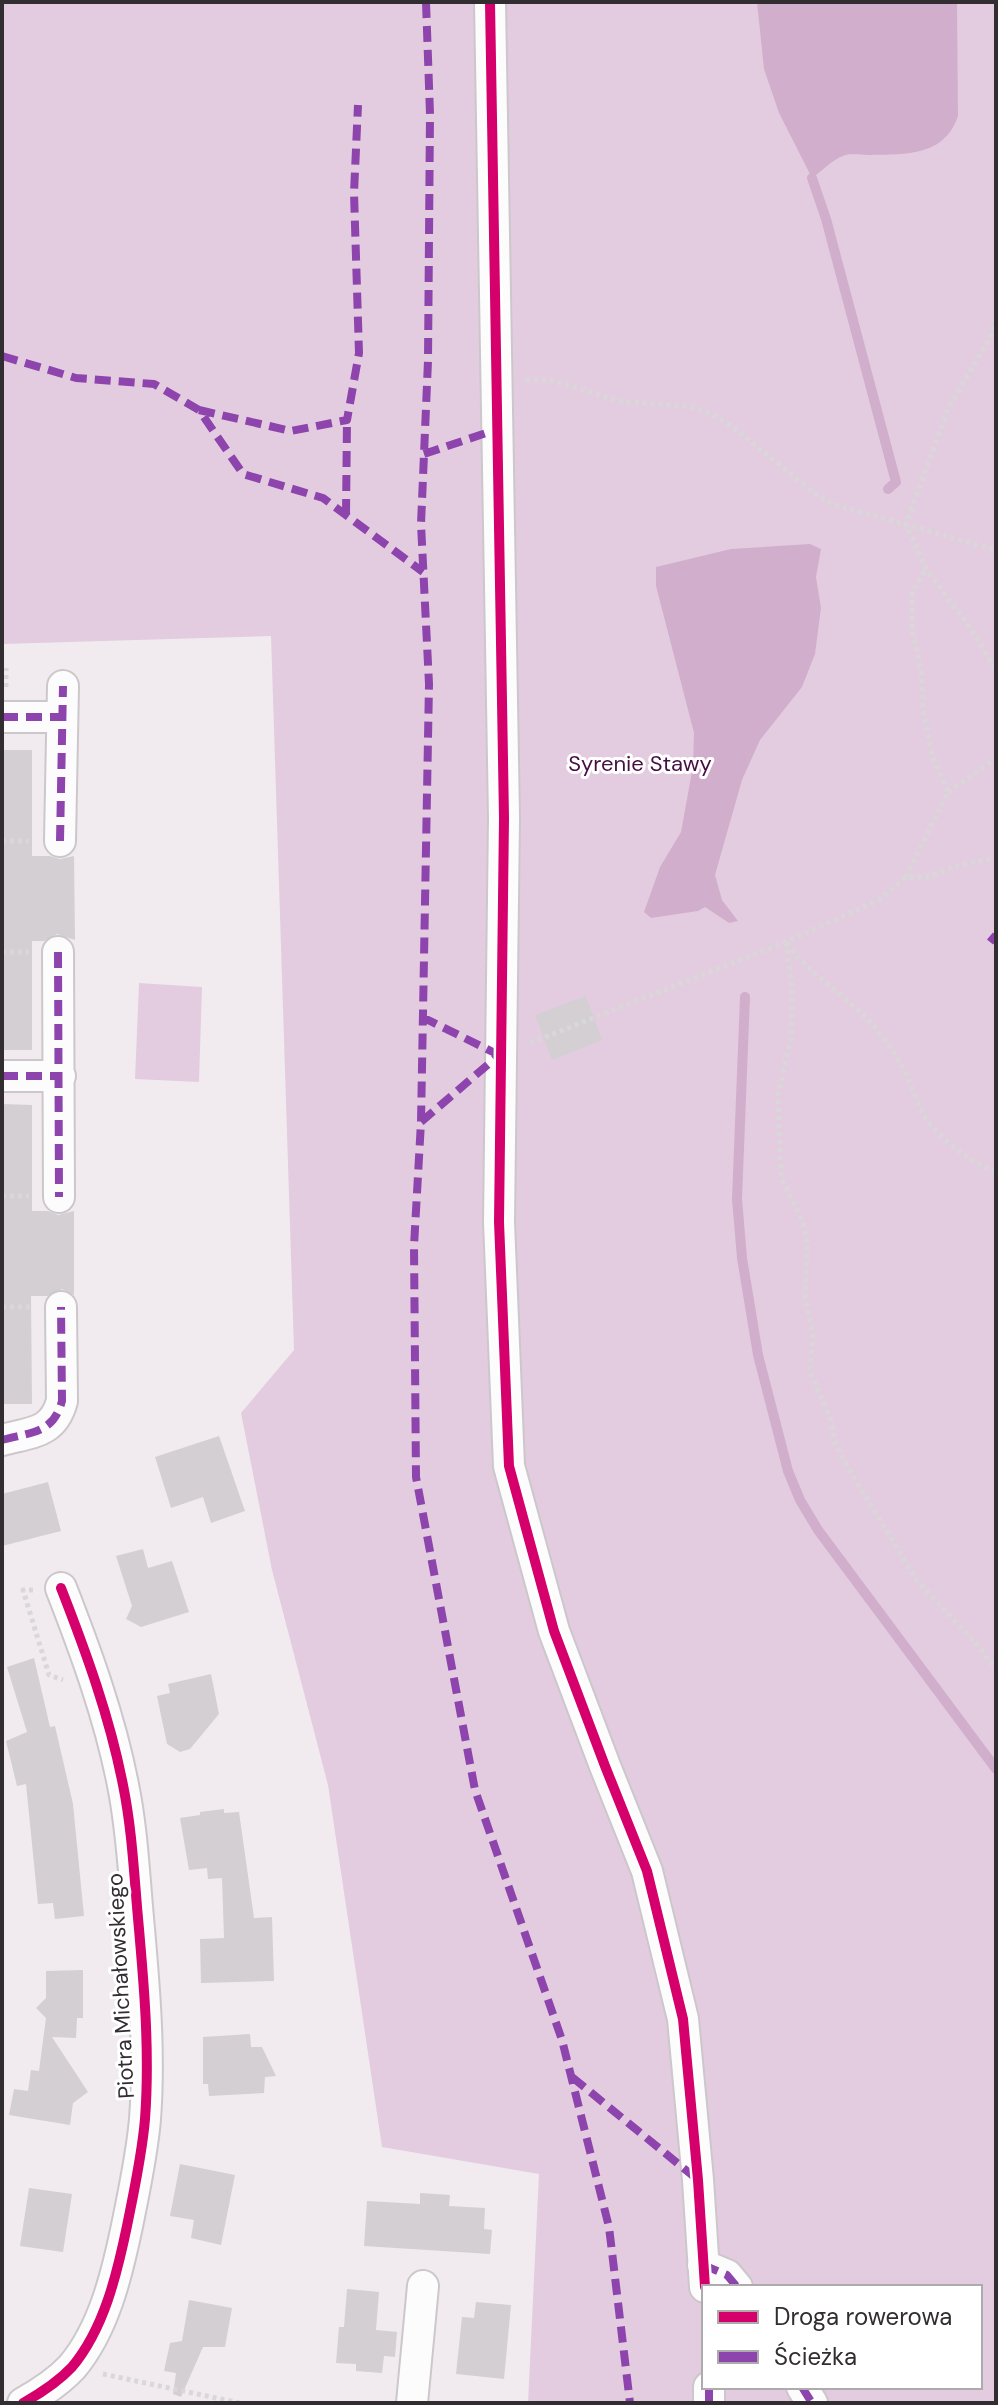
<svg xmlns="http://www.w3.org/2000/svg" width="998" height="2405" viewBox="0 0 998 2405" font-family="'DM Sans',sans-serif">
	<rect width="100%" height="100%" fill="#f1ebf0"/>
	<path fill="#e3cce0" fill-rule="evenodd" d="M 2,2 L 996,2 L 996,2403 L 528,2403 L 539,2174 L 382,2147 L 328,1785 L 272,1570 L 241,1413 L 294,1350 L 271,636 L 2,644 ZM 704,2287 L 980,2287 L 980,2387 L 704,2387 Z
		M 139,983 L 202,987 L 199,1082 L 135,1079 Z"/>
	<path fill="#d1afcc" d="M 757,2 L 957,2 L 958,116 C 944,157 906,154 868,155 C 861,155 850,153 843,156 C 832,160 822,171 812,178 L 779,113 L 764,69 Z
		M 810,544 L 821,549 L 816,577 L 821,608 L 815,654 L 802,687 L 760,740 L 742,780 L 715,875 L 722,900 L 738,921 L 729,923 L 705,907 L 698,911 L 651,918 L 644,912 L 660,867 L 681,832 L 693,766 L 694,733 L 656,586 L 656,567 L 731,549 Z"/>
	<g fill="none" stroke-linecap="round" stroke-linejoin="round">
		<path stroke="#d1afcc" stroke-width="10" d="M 812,178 L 826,219 L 896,482 L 888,489
			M 745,997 L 737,1199 L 742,1258 L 758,1355 L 788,1471 L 800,1500 L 818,1530 L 996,1769"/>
	</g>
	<path fill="#d3cfd3" d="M 2,750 L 32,750 L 32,856 L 50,856 L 60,859 L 74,856 L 75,940 L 57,934 L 44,941 L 32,941 L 32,1050 L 2,1050 Z
		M 586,996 L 602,1040 L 552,1060 L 535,1015 Z
		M 2,1104 L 32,1105 L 32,1211 L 48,1211 L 58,1215 L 74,1211 L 74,1295 L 62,1289 L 48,1296 L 31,1296 L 32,1404 L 2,1404 Z
		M 219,1436 L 245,1511 L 211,1523 L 203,1497 L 171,1508 L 155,1457 Z
		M 48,1482 L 61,1531 L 2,1546 L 2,1494 Z
		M 143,1549 L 148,1568 L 172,1561 L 189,1612 L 141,1627 L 126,1619 L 132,1606 L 116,1556 Z
		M 34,1658 L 50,1727 L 55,1726 L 73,1804 L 84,1916 L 55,1919 L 53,1903 L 38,1904 L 26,1784 L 17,1786 L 6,1741 L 27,1732 L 7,1667 Z
		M 211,1674 L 219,1714 L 190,1749 L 180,1752 L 167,1744 L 157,1696 L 170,1693 L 168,1684 Z
		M 224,1809 L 224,1813 L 239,1812 L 254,1918 L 272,1917 L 274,1981 L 201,1983 L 200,1939 L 224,1938 L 222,1878 L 208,1879 L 207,1868 L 189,1870 L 180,1818 L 200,1815 L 200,1812 Z
		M 83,1970 L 83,2018 L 77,2018 L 76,2038 L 52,2037 L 88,2092 L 73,2103 L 70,2125 L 9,2115 L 14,2089 L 28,2091 L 31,2070 L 39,2071 L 46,2018 L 36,2008 L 46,1998 L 46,1971 Z
		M 250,2034 L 251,2047 L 262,2047 L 276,2076 L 265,2077 L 264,2093 L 209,2096 L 208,2084 L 203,2084 L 203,2037 Z
		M 180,2164 L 235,2175 L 221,2245 L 191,2238 L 194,2220 L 170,2216 Z
		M 29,2188 L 72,2194 L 63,2252 L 20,2246 Z
		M 420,2193 L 450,2195 L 449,2206 L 485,2208 L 484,2229 L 492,2230 L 490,2254 L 364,2246 L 367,2201 L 420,2204 Z
		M 347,2289 L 379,2292 L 376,2330 L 397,2332 L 395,2357 L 384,2356 L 382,2373 L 356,2371 L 356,2364 L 336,2363 L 339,2327 L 344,2327 Z
		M 189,2300 L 232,2308 L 225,2347 L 203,2347 L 181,2397 L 173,2394 L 176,2373 L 164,2371 L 170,2343 L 182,2341 Z
		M 476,2302 L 511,2305 L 504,2379 L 456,2374 L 462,2317 L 474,2318 Z"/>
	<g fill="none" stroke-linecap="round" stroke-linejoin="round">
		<defs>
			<path id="street" d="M 490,2 L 504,818 L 499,1222 L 509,1466 L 554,1631 L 605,1766 L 647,1871 L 683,2019 L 698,2180 L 705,2287
				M 2,717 L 62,717
				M 60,841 L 63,686
				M 58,952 L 59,1197
				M 2,1076 L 60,1076
				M 2,1440 C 31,1432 53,1434 62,1401 L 61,1307
				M 703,2265 L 727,2275 L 737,2287
				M 709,2387 L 709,2403
				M 802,2387 L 812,2403
				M 23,2403 C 41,2393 58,2382 72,2367 C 104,2329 117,2274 127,2226 C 134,2191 142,2155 145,2119 C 150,2052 144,1984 138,1918 C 134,1874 132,1829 123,1785 C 110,1718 86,1652 61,1588
				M 412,2403 L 423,2286"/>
		</defs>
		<use href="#street" stroke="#ccc7cb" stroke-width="34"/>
		<path stroke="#d9d7d8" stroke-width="5" stroke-dasharray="4 4" stroke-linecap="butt" d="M 996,318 L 992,334 L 948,409 L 906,524 L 926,569 L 969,626 L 996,670
			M 526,380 L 550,380 L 619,401 L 693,407 L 713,415 L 733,427 L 819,497 L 836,505 L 996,550
			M 6,687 L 6,668
			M 948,792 L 996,758
			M 2,841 L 29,841
			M 906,877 L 948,792 L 932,755 L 924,714 L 921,672 L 912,630 L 912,592 L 926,569
			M 786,942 L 792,989 L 791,1039 L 778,1095 L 781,1177 L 803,1222 L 807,1241 L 805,1297 L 813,1335 L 810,1372 L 831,1420 L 834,1440 L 843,1459 L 917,1581 L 975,1642 L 996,1669
			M 787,943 C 809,975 845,994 872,1024 C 882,1036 894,1050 901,1064 C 911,1083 918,1109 931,1125 C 947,1143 973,1165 996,1171
			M 2,952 L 29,952
			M 530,1043 L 786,942 L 879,900 L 906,877 L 927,877 L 959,865 L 996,858
			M 2,1196 L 29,1196
			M 2,1307 L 32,1307
			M 33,1590 L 23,1590 L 49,1675 L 63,1680
			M 103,2374 L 240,2403"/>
		<use href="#street" stroke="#fdfcfd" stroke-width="30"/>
		<path stroke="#8e44ad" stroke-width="8" stroke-dasharray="16 8" stroke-linecap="butt" d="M 426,2 L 430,114 L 428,361 L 421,524 L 429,684 L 421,1122 L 414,1246 L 416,1477 L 475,1790 L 562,2040 L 609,2227 L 630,2403
			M 2,356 L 76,378 L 154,384 L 199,410 L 243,474 L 323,498 L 423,572
			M 199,410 L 291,431 L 347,420 L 359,353 L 354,193 L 358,105
			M 424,454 L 498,429
			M 346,515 L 347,420
			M 2,717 L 62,717
			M 60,841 L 63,686
			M 990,942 L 996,935
			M 58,952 L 59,1197
			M 422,1017 L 499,1055
			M 2,1076 L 60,1076
			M 421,1122 L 499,1055
			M 2,1440 C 31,1432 53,1434 62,1401 L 61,1307
			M 572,2077 L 698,2180
			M 703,2265 L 727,2275 L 737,2287
			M 709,2387 L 709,2403
			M 802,2387 L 812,2403"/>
		<defs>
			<path id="cycleway" d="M 490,2 L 504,818 L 499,1222 L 509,1466 L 554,1631 L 605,1766 L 647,1871 L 683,2019 L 698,2180 L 705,2287
				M 23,2403 C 41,2393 58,2382 72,2367 C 104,2329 117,2274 127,2226 C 134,2191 142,2155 145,2119 C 150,2052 144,1984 138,1918 C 134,1874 132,1829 123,1785 C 110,1718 86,1652 61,1588"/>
		</defs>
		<use href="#cycleway" stroke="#fff" stroke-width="15"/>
		<use href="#cycleway" stroke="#d6006c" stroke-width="10"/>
	</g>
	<g text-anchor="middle" stroke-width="6" stroke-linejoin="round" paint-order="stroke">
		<g font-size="22" fill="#460e42" stroke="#fff">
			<text x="640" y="771">Syrenie Stawy</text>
		</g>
		<g font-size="22" fill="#312d30" stroke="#fff">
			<text transform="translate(120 1986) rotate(-93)" y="8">Piotra Michałowskiego</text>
		</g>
	</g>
	<rect width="998" height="2405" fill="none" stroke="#312d30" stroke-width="8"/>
	<rect x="702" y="2285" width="280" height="104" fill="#ffffff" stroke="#adabac" stroke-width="2"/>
	<rect x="718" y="2311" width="40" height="12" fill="#d6006c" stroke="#adabac" stroke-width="2"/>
	<text x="774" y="2325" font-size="24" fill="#312d30">Droga rowerowa</text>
	<rect x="718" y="2351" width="40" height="12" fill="#8e44ad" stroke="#adabac" stroke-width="2"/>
	<text x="774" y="2365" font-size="24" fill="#312d30">Ścieżka</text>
</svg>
